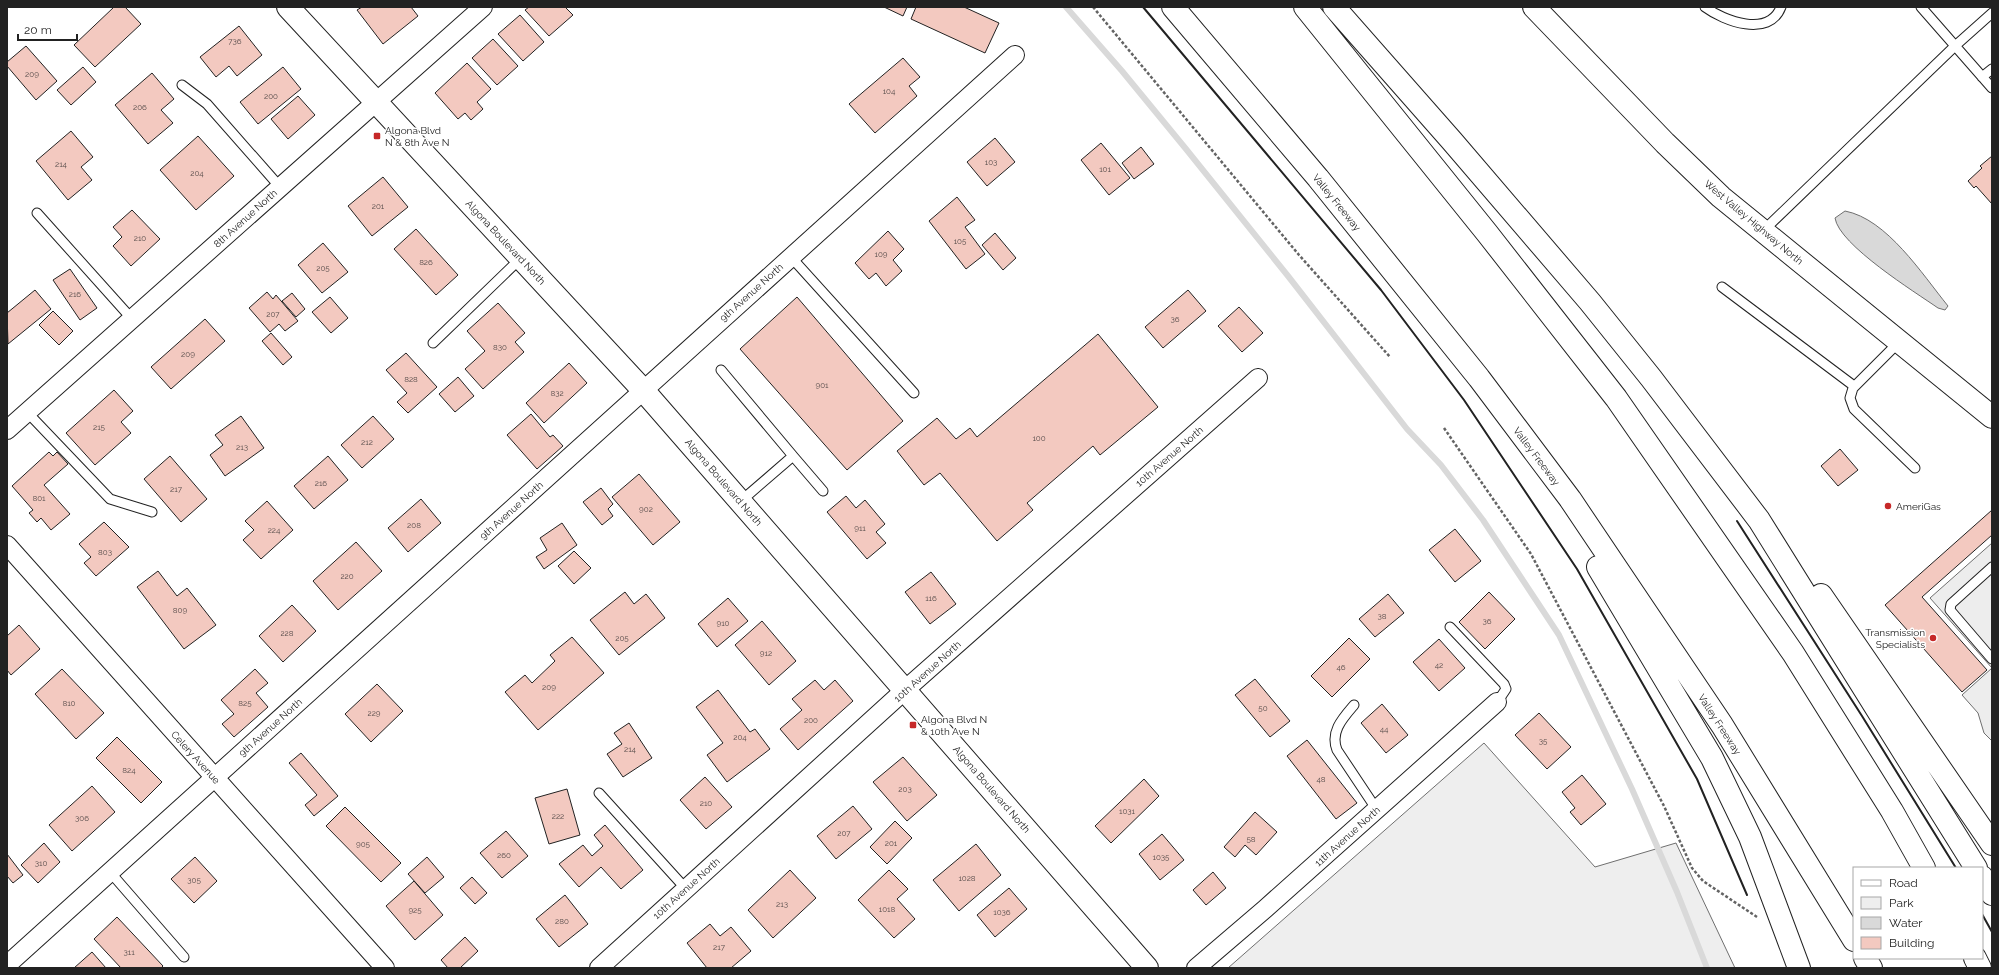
<svg xmlns="http://www.w3.org/2000/svg" width="1999" height="975" viewBox="0 0 1999 975" font-family="Raleway,sans-serif">
	<rect width="100%" height="100%" fill="#fff"/>
	<path fill="#eee" stroke="#6f6f6f" d="M 1484,743 L 1595,867 L 1676,843 L 1735,968 L 1228,968 Z"/>
	<path fill="#ededed" stroke="#6f6f6f" d="M 1992,543 L 1992,741 L 1984,733 L 1978,713 L 1962,695 L 1992,668 L 1930,598 Z"/>
	<path fill="#d9d9d9" stroke="#6f6f6f" d="M 1845,211 C 1887,219 1922,274 1948,306 L 1945,310 L 1938,308 C 1915,292 1839,245 1835,218 Z"/>
	<g fill="none" stroke-linecap="round" stroke-linejoin="round">
		<path stroke="#d9d9d9" stroke-width="6" d="M 1066,7 L 1122,71 L 1186,149 L 1288,276 L 1407,429 L 1441,465 L 1483,520 L 1559,635 L 1632,789 L 1677,892 L 1707,968"/>
	</g>
	<path fill="#f3c9c0" stroke="#222" d="M 114,7 L 125,7 L 141,24 L 95,67 L 74,45 Z
		M 362,7 L 411,7 L 418,16 L 383,44 L 357,10 Z
		M 529,7 L 565,7 L 573,15 L 549,36 L 525,10 Z
		M 884,7 L 907,7 L 903,16 Z
		M 916,7 L 964,7 L 999,23 L 985,53 L 911,19 Z
		M 520,15 L 544,42 L 523,61 L 498,34 Z
		M 239,26 L 262,55 L 237,76 L 229,66 L 216,77 L 200,57 Z
		M 493,39 L 518,66 L 497,85 L 472,58 Z
		M 26,46 L 57,81 L 36,100 L 7,66 L 7,62 Z
		M 903,58 L 920,77 L 909,86 L 917,96 L 875,133 L 849,104 Z
		M 467,63 L 491,89 L 477,102 L 483,109 L 471,120 L 465,113 L 458,119 L 435,93 Z
		M 83,67 L 96,82 L 71,105 L 57,90 Z
		M 283,67 L 301,89 L 258,124 L 240,102 Z
		M 152,73 L 174,99 L 161,110 L 173,123 L 148,144 L 115,105 Z
		M 298,96 L 315,115 L 288,139 L 271,119 Z
		M 71,131 L 93,157 L 81,167 L 92,180 L 68,200 L 36,161 Z
		M 198,136 L 234,176 L 196,210 L 160,170 Z
		M 995,138 L 1015,162 L 987,186 L 967,162 Z
		M 1101,143 L 1130,178 L 1109,195 L 1081,160 Z
		M 1141,147 L 1154,164 L 1134,179 L 1122,163 Z
		M 1992,156 L 1992,204 L 1976,186 L 1974,188 L 1968,181 L 1982,168 L 1980,166 Z
		M 383,177 L 408,207 L 372,236 L 348,206 Z
		M 957,197 L 975,220 L 965,227 L 985,254 L 966,269 L 929,221 Z
		M 132,210 L 160,239 L 131,266 L 113,246 L 122,237 L 113,227 Z
		M 416,229 L 458,275 L 436,295 L 394,249 Z
		M 888,231 L 904,249 L 893,260 L 902,271 L 886,286 L 876,273 L 869,279 L 855,263 Z
		M 995,233 L 1016,258 L 1003,270 L 982,245 Z
		M 323,243 L 348,272 L 322,293 L 298,265 Z
		M 70,269 L 97,308 L 80,320 L 53,280 Z
		M 35,290 L 51,309 L 8,344 L 7,313 Z
		M 1188,290 L 1206,311 L 1163,348 L 1145,327 Z
		M 267,292 L 273,299 L 276,295 L 298,321 L 285,331 L 279,324 L 270,332 L 249,308 Z
		M 292,293 L 305,309 L 296,317 L 282,301 Z
		M 330,297 L 348,318 L 331,333 L 312,312 Z
		M 797,297 L 903,421 L 847,470 L 740,349 Z
		M 498,303 L 525,333 L 515,342 L 524,352 L 483,389 L 465,369 L 485,351 L 467,331 Z
		M 1239,307 L 1263,333 L 1242,352 L 1218,326 Z
		M 53,311 L 73,331 L 59,345 L 39,325 Z
		M 205,319 L 225,341 L 171,389 L 151,367 Z
		M 271,333 L 292,357 L 283,365 L 262,341 Z
		M 1098,334 L 1158,407 L 1100,455 L 1093,446 L 1027,503 L 1033,510 L 997,541 L 940,473 L 924,485 L 897,451 L 937,418 L 956,439 L 970,428 L 977,437 Z
		M 406,353 L 437,387 L 408,413 L 397,402 L 407,393 L 386,370 Z
		M 569,363 L 587,383 L 544,423 L 526,403 Z
		M 458,377 L 474,396 L 455,412 L 439,394 Z
		M 114,390 L 133,411 L 121,422 L 131,433 L 95,465 L 66,433 Z
		M 531,414 L 550,437 L 553,435 L 563,446 L 537,469 L 507,435 Z
		M 241,416 L 264,448 L 225,476 L 210,455 L 223,445 L 215,435 Z
		M 373,416 L 394,439 L 362,468 L 341,445 Z
		M 1840,449 L 1858,470 L 1838,486 L 1821,466 Z
		M 49,452 L 53,456 L 57,452 L 68,464 L 44,485 L 70,514 L 51,530 L 41,518 L 37,522 L 29,513 L 33,510 L 12,486 Z
		M 170,456 L 207,499 L 181,522 L 144,479 Z
		M 328,456 L 348,480 L 314,509 L 294,486 Z
		M 639,474 L 680,522 L 653,545 L 612,497 Z
		M 601,488 L 613,504 L 608,509 L 613,516 L 602,525 L 583,502 Z
		M 846,496 L 856,508 L 865,500 L 885,524 L 876,532 L 886,543 L 867,559 L 827,512 Z
		M 421,499 L 441,523 L 408,552 L 388,528 Z
		M 267,501 L 293,530 L 261,559 L 243,540 L 254,530 L 245,521 Z
		M 1992,510 L 1992,535 L 1922,597 L 1987,670 L 1962,692 L 1885,605 Z
		M 104,522 L 129,547 L 96,576 L 84,563 L 91,557 L 79,544 Z
		M 562,523 L 577,545 L 544,569 L 536,557 L 547,550 L 540,538 Z
		M 1455,529 L 1481,561 L 1455,582 L 1429,550 Z
		M 356,542 L 382,571 L 338,610 L 313,581 Z
		M 574,551 L 591,568 L 574,584 L 558,566 Z
		M 158,571 L 177,596 L 187,588 L 216,625 L 184,649 L 137,587 Z
		M 931,572 L 956,604 L 930,624 L 905,592 Z
		M 625,592 L 634,604 L 646,594 L 665,618 L 619,655 L 590,620 Z
		M 1489,592 L 1515,619 L 1485,649 L 1459,622 Z
		M 1388,594 L 1404,613 L 1375,637 L 1359,619 Z
		M 728,598 L 748,621 L 717,647 L 698,624 Z
		M 292,605 L 316,631 L 283,662 L 259,636 Z
		M 762,621 L 796,661 L 769,685 L 735,645 Z
		M 19,625 L 40,649 L 11,675 L 7,670 L 7,636 Z
		M 572,637 L 604,673 L 538,730 L 505,692 L 525,675 L 532,683 L 555,661 L 550,655 Z
		M 1349,638 L 1370,659 L 1332,697 L 1311,676 Z
		M 1439,639 L 1465,668 L 1439,691 L 1413,662 Z
		M 62,669 L 104,713 L 76,739 L 35,694 Z
		M 255,669 L 268,683 L 256,693 L 268,707 L 234,737 L 222,724 L 234,714 L 221,700 Z
		M 1255,679 L 1290,721 L 1270,737 L 1235,695 Z
		M 815,680 L 824,690 L 835,680 L 853,701 L 798,750 L 780,729 L 802,710 L 792,699 Z
		M 377,684 L 403,711 L 371,742 L 345,714 Z
		M 718,690 L 750,732 L 755,729 L 770,749 L 727,782 L 707,755 L 723,743 L 696,707 Z
		M 1382,704 L 1408,735 L 1386,753 L 1361,723 Z
		M 1539,713 L 1571,747 L 1547,769 L 1515,735 Z
		M 629,723 L 652,758 L 623,777 L 607,754 L 622,744 L 614,733 Z
		M 117,737 L 162,782 L 141,803 L 96,758 Z
		M 1307,740 L 1357,803 L 1336,819 L 1287,756 Z
		M 301,753 L 338,796 L 314,816 L 305,805 L 317,795 L 289,763 Z
		M 903,757 L 937,795 L 907,821 L 873,782 Z
		M 1582,775 L 1606,804 L 1581,825 L 1570,812 L 1575,808 L 1562,792 Z
		M 705,777 L 732,807 L 706,829 L 680,800 Z
		M 1144,779 L 1159,796 L 1111,843 L 1095,826 Z
		M 92,786 L 115,812 L 72,851 L 49,825 Z
		M 567,789 L 580,835 L 549,844 L 535,798 Z
		M 853,806 L 872,829 L 836,859 L 817,836 Z
		M 345,807 L 401,863 L 381,882 L 326,826 Z
		M 1255,812 L 1277,832 L 1256,855 L 1245,845 L 1235,857 L 1224,847 Z
		M 895,821 L 912,838 L 887,864 L 870,847 Z
		M 605,825 L 643,870 L 621,889 L 601,867 L 579,887 L 559,864 L 583,845 L 592,856 L 603,846 L 594,835 Z
		M 506,831 L 528,856 L 502,878 L 480,853 Z
		M 1162,834 L 1184,860 L 1160,880 L 1139,854 Z
		M 44,843 L 60,862 L 38,883 L 21,865 Z
		M 976,844 L 1001,875 L 959,911 L 933,880 Z
		M 7,854 L 23,875 L 13,883 L 7,876 Z
		M 195,857 L 217,881 L 194,903 L 171,879 Z
		M 427,857 L 444,877 L 425,893 L 408,874 Z
		M 790,870 L 816,898 L 773,938 L 748,910 Z
		M 889,870 L 908,889 L 897,899 L 915,919 L 894,938 L 858,900 Z
		M 1213,872 L 1226,888 L 1206,905 L 1193,890 Z
		M 472,877 L 487,893 L 475,904 L 460,888 Z
		M 414,881 L 443,915 L 415,940 L 386,906 Z
		M 1009,888 L 1027,909 L 995,937 L 977,915 Z
		M 565,895 L 588,924 L 559,947 L 536,919 Z
		M 117,917 L 163,966 L 161,968 L 121,968 L 94,939 Z
		M 710,924 L 720,936 L 731,927 L 751,951 L 731,968 L 707,968 L 687,943 Z
		M 465,937 L 478,951 L 460,968 L 448,968 L 441,960 Z
		M 92,952 L 106,968 L 74,968 Z"/>
	<g fill="none" stroke-linecap="round" stroke-linejoin="round">
		<defs>
			<path id="lane" d="M 1705,7 C 1724,21 1769,38 1781,7
				M 1921,7 L 1992,88
				M 1982,77 L 1992,69
				M 182,85 L 207,104 L 280,187
				M 37,213 L 132,319
				M 1763,231 L 1955,46 L 1992,13
				M 791,257 L 914,393
				M 1722,287 L 1854,386
				M 1899,342 L 1853,388 L 1850,398 L 1854,409 L 1915,468
				M 433,343 L 521,258
				M 721,370 L 793,456
				M 27,412 L 110,499 L 152,512
				M 741,501 L 793,456 L 823,491
				M 1992,567 L 1951,604 L 1950,610 L 1992,659
				M 1450,627 L 1504,684 L 1506,689 L 1496,704
				M 1354,705 C 1342,719 1330,732 1337,750 L 1377,810
				M 599,793 L 686,889
				M 110,872 L 184,957"/>
			<path id="street" d="M 7,430 L 483,7
				M 7,545 L 385,968
				M 7,965 L 1015,55
				M 599,968 L 906,689 L 1258,378
				M 1196,968 L 1265,909 L 1497,702"/>
			<path id="secondary" d="M 288,7 L 643,390 L 1147,968
				M 1534,7 L 1665,143 L 1721,197 L 1992,417"/>
			<path id="highway" d="M 1173,7 L 1318,178 L 1479,378 L 1570,499 L 1722,725 L 1854,940
				M 1305,7 L 1487,233 L 1616,398 L 1793,653 L 1892,811 L 1924,868
				M 1334,7 L 1452,141 L 1590,302 L 1651,378 L 1759,520 L 1976,868
				M 1598,567 L 1712,758 L 1750,837 L 1799,968
				M 1821,595 L 1992,844
				M 1982,877 L 1992,894
				M 1865,958 L 1871,968
				M 1975,958 L 1980,968"/>
		</defs>
		<use href="#lane" stroke="#222" stroke-width="11"/>
		<use href="#street" stroke="#222" stroke-width="20"/>
		<use href="#secondary" stroke="#222" stroke-width="24"/>
		<use href="#highway" stroke="#222" stroke-width="24"/>
		<path stroke="#646464" stroke-width="2.5" stroke-dasharray="3 2" stroke-linecap="butt" d="M 1093,7 L 1299,255 L 1390,357
			M 1444,428 L 1531,554 L 1664,806 L 1692,868 L 1703,881 L 1757,917"/>
		<use href="#lane" stroke="#fff" stroke-width="9"/>
		<use href="#street" stroke="#fff" stroke-width="18"/>
		<use href="#secondary" stroke="#fff" stroke-width="22"/>
		<use href="#highway" stroke="#fff" stroke-width="22"/>
		<path stroke="#222" stroke-width="2" d="M 1143,7 L 1381,290 L 1464,400 L 1577,569 L 1697,779 L 1747,895
			M 1737,521 L 1862,716 L 1956,868
			M 1982,914 L 1992,932"/>
	</g>
	<g fill="#c62828" stroke="#fff" stroke-width="1.5">
		<rect x="373" y="132" width="8" height="8" rx="2"/>
		<circle cx="1888" cy="506" r="4"/>
		<circle cx="1933" cy="638" r="4"/>
		<rect x="909" y="721" width="8" height="8" rx="2"/>
	</g>
	<g text-anchor="middle" stroke-width="3" stroke-linejoin="round" paint-order="stroke">
		<g font-size="8" fill="#564c4a">
			<text x="235" y="44">736</text>
			<text x="32" y="77">209</text>
			<text x="889" y="94">104</text>
			<text x="271" y="99">200</text>
			<text x="140" y="110">206</text>
			<text x="991" y="165">103</text>
			<text x="61" y="167">214</text>
			<text x="1105" y="172">101</text>
			<text x="197" y="176">204</text>
			<text x="378" y="209">201</text>
			<text x="140" y="241">210</text>
			<text x="960" y="244">105</text>
			<text x="881" y="257">109</text>
			<text x="426" y="265">826</text>
			<text x="323" y="271">205</text>
			<text x="75" y="297">216</text>
			<text x="273" y="317">207</text>
			<text x="1175" y="322">36</text>
			<text x="500" y="350">830</text>
			<text x="188" y="357">209</text>
			<text x="411" y="382">828</text>
			<text x="822" y="388">901</text>
			<text x="557" y="396">832</text>
			<text x="99" y="430">215</text>
			<text x="1039" y="441">100</text>
			<text x="367" y="445">212</text>
			<text x="242" y="450">213</text>
			<text x="321" y="486">216</text>
			<text x="176" y="492">217</text>
			<text x="39" y="501">801</text>
			<text x="646" y="512">902</text>
			<text x="414" y="528">208</text>
			<text x="860" y="531">911</text>
			<text x="274" y="533">224</text>
			<text x="105" y="555">803</text>
			<text x="347" y="579">220</text>
			<text x="931" y="601">116</text>
			<text x="180" y="613">809</text>
			<text x="1382" y="619">38</text>
			<text x="1487" y="624">36</text>
			<text x="723" y="626">910</text>
			<text x="287" y="636">228</text>
			<text x="622" y="641">205</text>
			<text x="766" y="656">912</text>
			<text x="1439" y="668">42</text>
			<text x="1341" y="670">46</text>
			<text x="549" y="690">209</text>
			<text x="69" y="706">810</text>
			<text x="245" y="706">825</text>
			<text x="1263" y="711">50</text>
			<text x="374" y="716">229</text>
			<text x="811" y="723">200</text>
			<text x="1384" y="732">44</text>
			<text x="740" y="740">204</text>
			<text x="1543" y="744">35</text>
			<text x="630" y="752">214</text>
			<text x="129" y="773">824</text>
			<text x="1321" y="782">48</text>
			<text x="905" y="792">203</text>
			<text x="706" y="806">210</text>
			<text x="1127" y="814">1031</text>
			<text x="558" y="819">222</text>
			<text x="82" y="821">306</text>
			<text x="844" y="836">207</text>
			<text x="1251" y="842">58</text>
			<text x="891" y="846">201</text>
			<text x="363" y="847">905</text>
			<text x="504" y="858">260</text>
			<text x="1161" y="860">1035</text>
			<text x="41" y="866">310</text>
			<text x="967" y="881">1028</text>
			<text x="194" y="883">305</text>
			<text x="782" y="907">213</text>
			<text x="887" y="912">1018</text>
			<text x="415" y="913">925</text>
			<text x="1002" y="915">1036</text>
			<text x="562" y="924">280</text>
			<text x="719" y="950">217</text>
			<text x="129" y="955">311</text>
		</g>
		<g font-size="10" fill="#222" stroke="#fff" text-anchor="start">
			<text x="385" y="134">Algona Blvd<tspan x="385" dy="12">N &amp; 8th Ave N</tspan></text>
			<text x="1896" y="510">AmeriGas</text>
			<text x="1925" y="636" text-anchor="end">Transmission<tspan x="1925" dy="12">Specialists</tspan></text>
			<text x="921" y="723">Algona Blvd N<tspan x="921" dy="12">&amp; 10th Ave N</tspan></text>
		</g>
		<g font-size="10" fill="#222" stroke="#fff">
			<text transform="translate(1337 202) rotate(51)" y="4">Valley Freeway</text>
			<text transform="translate(245 218) rotate(-42)" y="4">8th Avenue North</text>
			<text transform="translate(1754 222) rotate(40)" y="4">West Valley Highway North</text>
			<text transform="translate(506 242) rotate(47)" y="4">Algona Boulevard North</text>
			<text transform="translate(751 292) rotate(-42)" y="4">9th Avenue North</text>
			<text transform="translate(1169 456) rotate(-41)" y="4">10th Avenue North</text>
			<text transform="translate(1537 456) rotate(53)" y="4">Valley Freeway</text>
			<text transform="translate(724 482) rotate(49)" y="4">Algona Boulevard North</text>
			<text transform="translate(511 510) rotate(-42)" y="4">9th Avenue North</text>
			<text transform="translate(927 671) rotate(-42)" y="4">10th Avenue North</text>
			<text transform="translate(1720 724) rotate(57)" y="4">Valley Freeway</text>
			<text transform="translate(270 727) rotate(-42)" y="4">9th Avenue North</text>
			<text transform="translate(196 757) rotate(48)" y="4">Celery Avenue</text>
			<text transform="translate(992 789) rotate(49)" y="4">Algona Boulevard North</text>
			<text transform="translate(1347 836) rotate(-42)" y="4">11th Avenue North</text>
			<text transform="translate(686 888) rotate(-42)" y="4">10th Avenue North</text>
		</g>
	</g>
	<rect width="1999" height="975" fill="none" stroke="#222222" stroke-width="16"/>
	<rect x="1853" y="867" width="130" height="92" fill="#ffffff" stroke="#a7a7a7"/>
	<rect x="1861" y="880" width="20" height="6" fill="#ffffff" stroke="#a7a7a7"/>
	<text x="1889" y="887" font-size="12" fill="#222222">Road</text>
	<rect x="1861" y="897" width="20" height="12" fill="#eeeeee" stroke="#a7a7a7"/>
	<text x="1889" y="907" font-size="12" fill="#222222">Park</text>
	<rect x="1861" y="917" width="20" height="12" fill="#d9d9d9" stroke="#a7a7a7"/>
	<text x="1889" y="927" font-size="12" fill="#222222">Water</text>
	<rect x="1861" y="937" width="20" height="12" fill="#f3c9c0" stroke="#a7a7a7"/>
	<text x="1889" y="947" font-size="12" fill="#222222">Building</text>
	<path d="M18 34v6h59v-6" fill="none" stroke="#222222" stroke-width="2"/>
	<text x="24" y="34" font-size="12" fill="#222222" stroke="#ffffff" stroke-width="3" paint-order="stroke">20 m</text>
</svg>
